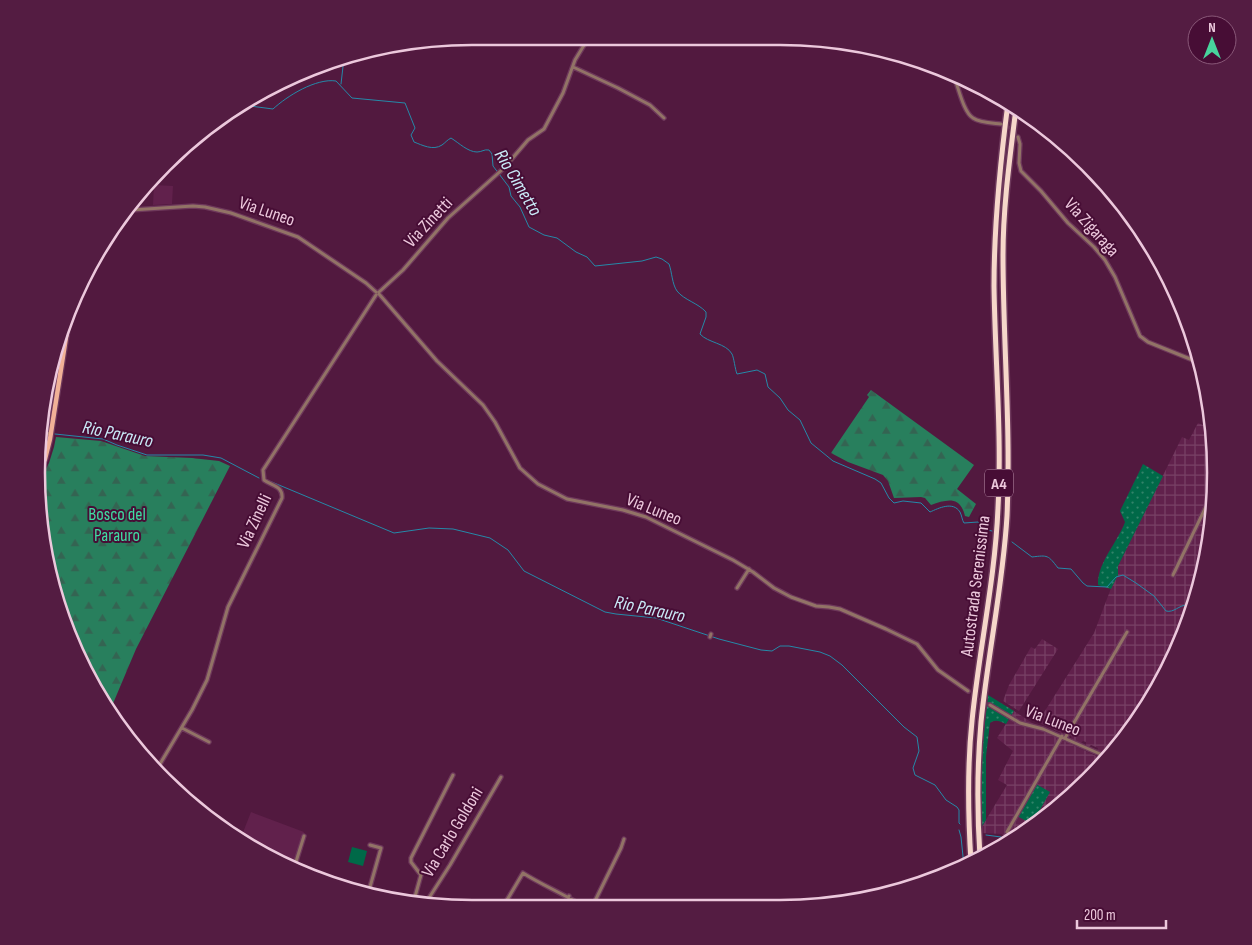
<svg xmlns="http://www.w3.org/2000/svg" width="1252" height="945" viewBox="0 0 1252 945" font-family="'Sofia Sans Condensed',sans-serif">
	<defs>
		<pattern id="industrial-grid" width="8" height="8" patternUnits="userSpaceOnUse" patternTransform="scale(1.25)"><rect width="8" height="8" fill="#61214c"/><path d="M0 4h8M4 0v8" fill="none" stroke="#784065"/></pattern>
		<pattern id="grass-dots" width="8" height="8" patternUnits="userSpaceOnUse" patternTransform="scale(1.25)"><rect width="8" height="8" fill="#006948"/><path d="M2 2h.1M6 6h.1" fill="none" stroke="#32846a" stroke-width="1.8" stroke-linecap="round"/></pattern>
		<pattern id="forest-firs" width="22" height="20" patternUnits="userSpaceOnUse" patternTransform="scale(1.25)"><rect width="22" height="20" fill="#287f5d"/><path d="M5 1l3.5 6h-7zM16 11l3.5 6h-7z" fill="#346452"/></pattern>
	</defs>
	<rect width="100%" height="100%" fill="#52193f"/>
	<path fill="#61214c" d="M 154,185 L 173,186 L 172,204 L 153,205 Z
		M 251,812 L 304,832 L 292,867 L 254,850 L 240,840 Z"/>
	<path fill="url(#industrial-grid)" d="M 1198,423 L 1211,428 L 1216,472 L 1207,557 L 1183,639 L 1140,718 L 1108,756 L 1097,751 L 1098,748 L 1091,745 L 1089,747 L 1086,746 L 1086,742 L 1083,741 L 1081,743 L 1072,739 L 1070,734 L 1064,731 L 1061,733 L 1038,722 L 1094,633 L 1113,583 L 1118,575 L 1118,566 L 1182,437 L 1189,440 Z
		M 1042,639 L 1058,649 L 1019,711 L 1003,701 L 1009,685 L 1031,647 L 1035,649 Z
		M 1014,711 L 1049,734 L 1105,760 L 1088,781 L 1022,835 L 1011,841 L 1002,834 L 982,833 L 981,828 L 1007,785 L 998,780 L 1013,751 L 997,738 Z"/>
	<path fill="url(#grass-dots)" d="M 1143,464 L 1163,476 L 1118,566 L 1118,575 L 1111,589 L 1098,585 C 1097,563 1118,542 1125,522 L 1120,511 Z
		M 988,695 L 1014,711 L 1006,724 C 1000,721 995,719 990,723 L 986,756 L 986,820 L 981,828 L 981,760 Z
		M 1036,784 L 1050,792 L 1032,824 L 1017,816 Z"/>
	<path fill="url(#forest-firs)" d="M 871,390 L 974,465 L 957,489 L 976,504 L 969,517 L 965,516 C 960,495 946,500 931,505 L 925,498 L 921,497 L 894,498 L 888,481 L 883,475 L 848,462 L 831,453 L 869,397 L 867,395 Z
		M 56,437 L 101,441 L 145,456 L 192,458 L 219,461 L 230,466 L 136,649 L 109,713 L 63,620 L 66,613 L 59,609 L 37,501 L 38,485 L 49,463 L 54,447 Z"/>
	<path fill="#006948" d="M 352,847 L 367,851 L 363,866 L 348,862 Z"/>
	<g fill="none" stroke-linecap="round" stroke-linejoin="round">
		<path stroke="#2589a8" stroke-width="1" d="M 341,84 L 344,58
			M 237,108 L 250,106 L 273,109 C 287,96 316,78 336,81 L 352,98 L 405,103 L 415,128 L 411,135 L 414,142 C 422,145 433,151 442,145 C 445,143 447,140 451,138 C 459,143 468,152 477,152 C 482,152 484,149 489,150 L 492,154 L 493,166 L 509,187 L 511,196 L 520,207 L 529,227 L 544,235 L 557,238 L 576,252 L 587,257 L 595,266 L 642,261 L 656,257 L 662,259 L 669,264 C 672,272 672,284 677,291 C 684,300 698,303 706,312 L 706,317 L 700,334 C 708,343 726,343 732,354 C 734,358 735,369 737,374 L 757,370 L 765,374 L 768,387 L 780,398 L 788,410 L 800,420 L 811,443 L 833,461 L 875,479 L 881,483 L 889,498 L 894,503 L 903,501 L 921,503 L 930,512 C 939,508 953,501 960,512 C 962,516 962,520 964,523 L 978,522 L 983,529 L 992,531
			M 55,434 L 103,439 L 117,445 L 147,455 L 203,455 L 221,458 L 259,478
			M 267,480 L 394,533 L 429,528 L 453,529 L 490,538 L 508,550 L 524,571 L 605,612 L 616,614 L 656,618 L 719,639 L 761,650 L 772,651 L 780,646 L 789,646 L 820,652 L 830,656 L 842,665 L 904,727 L 917,737 L 919,751 L 913,768 L 915,775 L 935,785 L 946,800 L 957,807 L 959,810 L 959,823 L 960,824
			M 1012,542 L 1032,557 C 1048,555 1048,555 1058,568 L 1071,569 L 1083,583 L 1087,586 L 1107,587 L 1116,577 L 1123,575 L 1136,583 L 1154,596 L 1166,611 C 1174,613 1179,605 1187,605 L 1192,610
			M 959,830 L 961,837 L 964,866
			M 986,835 L 1001,837 L 1009,842"/>
		<path stroke="#693357" stroke-width="3" stroke-dasharray="3 1.5" stroke-linecap="butt" d="M 1004,125 L 1011,128 L 1018,137
			M 968,691 L 990,705"/>
		<defs>
			<path id="minor" d="M 573,67 L 618,88 L 650,105 L 664,118
				M 953,74 C 958,85 963,112 973,118 C 980,123 992,123 1001,124
				M 1018,137 L 1020,144 L 1019,163 L 1021,171 L 1041,191 L 1068,223 L 1094,247 L 1105,260 L 1115,277 L 1140,336 L 1148,342 L 1200,363
				M 131,210 L 193,206 L 205,207 L 231,213 L 298,237 L 366,283 L 376,292
				M 379,292 L 403,270 L 448,218 L 504,168 L 528,140 L 544,129 L 563,93 L 575,60 L 589,37
				M 379,294 L 437,361 L 483,405 L 495,422 L 520,468 L 538,484 L 567,499 L 623,510 L 646,517 L 733,560 L 753,572 L 774,588 L 791,597 L 816,606 L 829,607 L 840,609 L 886,629 L 917,644 L 938,670 L 968,691
				M 42,435 L 51,433
				M 1173,575 L 1214,490
				M 737,588 L 749,569
				M 710,637 L 711,634
				M 990,705 L 1020,723 L 1043,729 L 1107,757
				M 182,728 L 209,742
				M 1065,738 L 1127,632
				M 157,769 L 192,710 L 207,680 L 228,607 L 282,498 C 283,486 272,486 264,480 L 263,470 L 376,295
				M 1007,832 L 1062,736
				M 294,868 L 304,836
				M 368,894 L 381,848 L 370,845
				M 414,902 L 423,903 L 427,901 L 450,865 L 501,777
				M 413,904 L 421,875 L 411,862 L 411,858 L 453,775
				M 504,905 L 523,873 C 542,885 562,893 581,905
				M 564,905 L 569,896
				M 593,905 L 621,848 L 624,839"/>
			<path id="major" d="M 39,471 L 45,459 L 50,439 L 70,312"/>
			<path id="highway" d="M 980,857 C 977,812 977,767 981,722 C 988,653 1003,585 1007,516 C 1011,429 1003,342 1003,255 C 1003,206 1010,157 1016,108
				M 971,862 C 968,815 967,768 972,721 C 979,650 995,580 998,508 C 1002,434 995,360 994,286 C 994,225 1000,164 1008,103"/>
		</defs>
		<use href="#minor" stroke="#6e385b" stroke-width="5.5"/>
		<use href="#major" stroke="#6e385b" stroke-width="7"/>
		<use href="#highway" stroke="#6e385b" stroke-width="8"/>
		<use href="#minor" stroke="#927366" stroke-width="3"/>
		<use href="#major" stroke="#f1b197" stroke-width="4.5"/>
		<use href="#highway" stroke="#f6d7ca" stroke-width="5"/>
	</g>
	<g text-anchor="middle" stroke-width="4" stroke-linejoin="round" paint-order="stroke">
		<rect fill="#470d35" stroke="#ba90aa" stroke-width="1" x="985" y="469.5" width="28" height="27" rx="4"/>
		<g font-size="16" font-weight="bold" fill="#ecc8dc">
			<text x="999" y="489">A4</text>
		</g>
		<g font-size="18" fill="#ecc8dc" stroke="#470d35">
			<text transform="translate(267 211) rotate(19)" y="6">Via Luneo</text>
			<text transform="translate(428 222) rotate(-47)" y="6">Via Zinetti</text>
			<text transform="translate(1092 227) rotate(48)" y="6">Via Zigaraga</text>
			<text transform="translate(654 509) rotate(22)" y="6">Via Luneo</text>
			<text transform="translate(254 521) rotate(-65)" y="6">Via Zinelli</text>
			<text transform="translate(975 586) rotate(-83)" y="6">Autostrada Serenissima</text>
			<text transform="translate(1053 720) rotate(21)" y="6">Via Luneo</text>
			<text transform="translate(452 832) rotate(-59)" y="6">Via Carlo Goldoni</text>
		</g>
		<g font-size="18" fill="#3fdda2" stroke="#470d35">
			<text x="117" y="520">Bosco del<tspan x="117" dy="21">Parauro</tspan></text>
		</g>
		<g font-size="19" font-style="italic" fill="#c9eaf7" stroke="#470d35">
			<text transform="translate(519 182) rotate(59)" y="7">Rio Cimetto</text>
			<text transform="translate(118 433) rotate(12)" y="7">Rio Parauro</text>
			<text transform="translate(650 608) rotate(12)" y="7">Rio Parauro</text>
		</g>
	</g>
	<path d="M0 0H1252V945H0ZM472 45H780A427 427 0 0 1 1207 472V473A427 427 0 0 1 780 900H472A427 427 0 0 1 45 473V472A427 427 0 0 1 472 45Z" fill="#541c42" fill-rule="evenodd"/>
	<path fill="none" stroke="#ecc8dc" stroke-width="2.5" d="M472 45H780A427 427 0 0 1 1207 472V473A427 427 0 0 1 780 900H472A427 427 0 0 1 45 473V472A427 427 0 0 1 472 45Z"/>
	<g transform="translate(1212 40)"><circle r="24" fill="#470d35" stroke="#895878"/>
	<path d="M0-4L9 19L0 12L-9 19Z" fill="#48d49d"/>
	<text y="-8" font-size="14" font-weight="bold" text-anchor="middle" fill="#ecc8dc">N</text>
	</g>
	<path d="M1077 920v8h89v-8" fill="none" stroke="#ecc8dc" stroke-width="2.5"/>
	<text x="1084" y="920" font-size="15" fill="#ecc8dc" stroke="#470d35" stroke-width="4" paint-order="stroke">200 m</text>
</svg>
